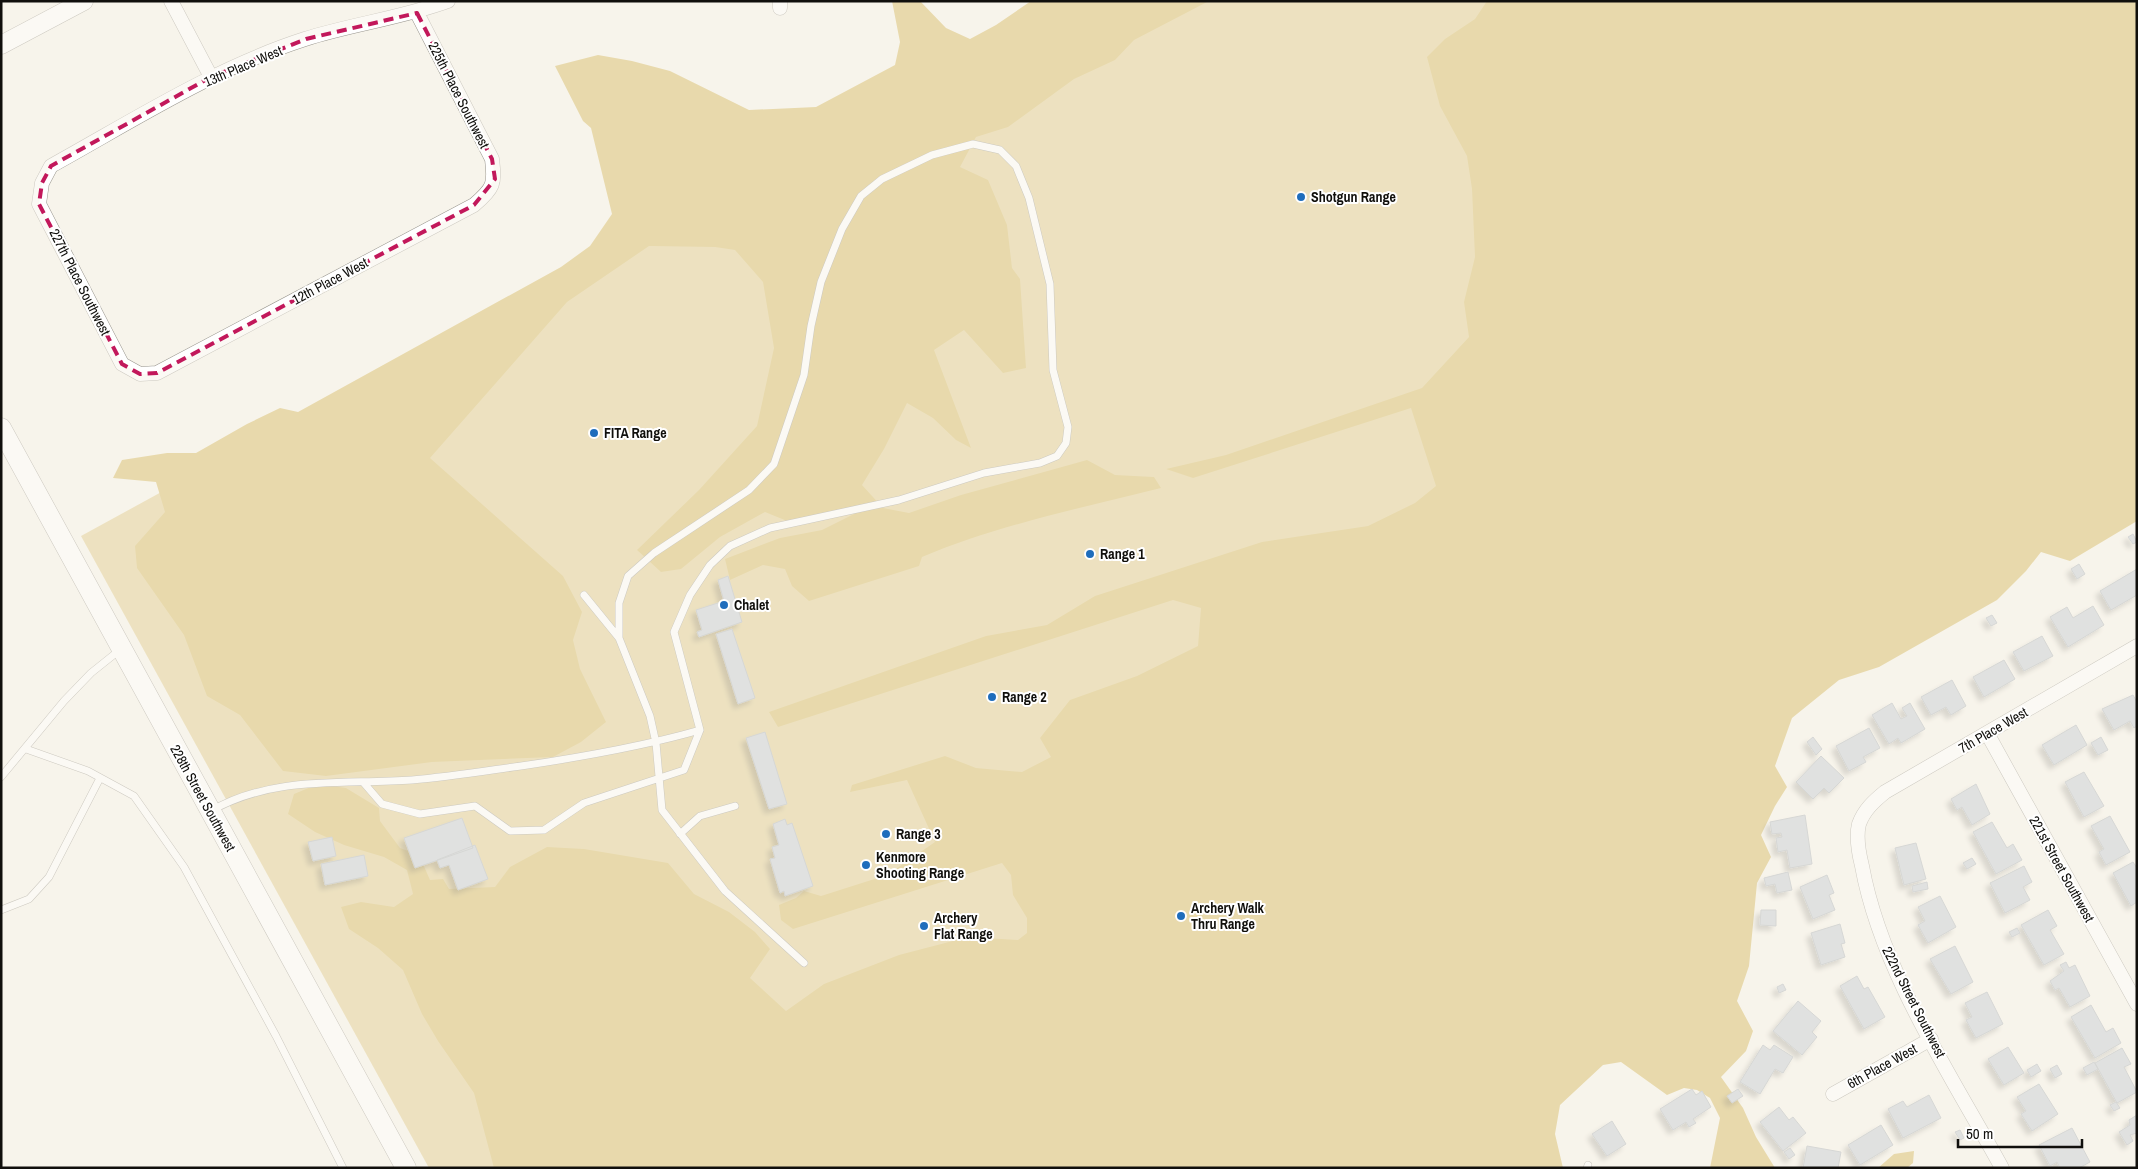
<svg xmlns="http://www.w3.org/2000/svg" width="2138" height="1169" viewBox="0 0 2138 1169" font-family="'Archivo Narrow',sans-serif">
	<defs>
		<filter id="shadow"><feDropShadow dx="-4.5" dy="4.5" stdDeviation="2.5" flood-color="#0004"/></filter>
	</defs>
	<rect width="100%" height="100%" fill="#f7f4eb"/>
	<path fill="#e0cb8d" d="M 1059,1 L 1697,1 L 2003,563 L 938,1168 L 429,1168 L 81,536 Z"/>
	<path fill="#d5b961" d="M 892,1 L 920,1 L 946,28 L 970,39 L 996,25 L 1031,1 L 1209,1 L 1134,40 L 1115,60 L 1074,79 L 1008,127 L 976,137 L 960,167 L 988,180 L 1007,225 L 1012,268 L 1020,279 L 1026,368 L 1003,373 L 964,330 L 934,350 L 971,448 L 956,440 L 933,418 L 907,403 L 884,449 L 862,485 L 883,508 L 909,513 L 961,495 L 1087,460 L 1115,475 L 1154,477 L 1161,488 C 1081,508 998,525 922,557 L 919,566 L 809,601 L 792,586 L 785,569 L 763,565 L 730,580 L 725,559 L 780,538 L 822,530 L 854,514 L 825,514 L 792,523 L 765,512 L 720,537 L 681,569 L 661,572 L 637,550 L 699,490 L 757,426 L 774,348 L 763,282 L 735,250 L 715,247 L 649,246 L 567,302 L 430,458 L 563,576 L 582,612 L 573,640 L 580,669 L 606,722 L 581,742 L 553,757 L 432,762 L 326,776 L 283,771 L 240,715 L 207,696 L 184,635 L 137,568 L 135,546 L 165,512 L 156,482 L 113,478 L 122,460 L 167,453 L 196,453 L 247,424 L 280,408 L 298,412 L 561,267 L 590,246 L 612,214 L 591,128 L 583,121 L 555,66 L 598,55 L 632,61 L 670,71 L 749,110 L 816,107 L 895,65 L 900,42 Z
		M 1487,1 L 2137,1 L 2137,521 L 2070,561 L 2041,552 L 2026,571 L 1997,600 L 1879,667 L 1839,680 L 1792,718 L 1775,766 L 1787,787 L 1775,806 L 1761,835 L 1771,857 L 1757,883 L 1749,966 L 1737,1001 L 1753,1031 L 1746,1051 L 1721,1077 L 1743,1108 L 1756,1137 L 1775,1168 L 1710,1168 L 1720,1118 L 1710,1098 L 1697,1090 L 1684,1088 L 1667,1095 L 1621,1062 L 1603,1065 L 1560,1105 L 1555,1134 L 1563,1168 L 494,1168 L 474,1093 L 438,1041 L 422,1014 L 403,970 L 378,948 L 349,929 L 341,907 L 361,902 L 394,907 L 413,894 L 407,870 L 384,857 L 344,845 L 315,832 L 288,814 L 294,794 L 318,784 L 346,788 L 379,808 L 380,821 L 400,848 L 419,855 L 430,880 L 443,879 L 449,889 L 495,887 L 510,867 L 547,847 L 584,849 L 668,863 L 694,894 L 729,912 L 755,932 L 770,949 L 750,978 L 786,1011 L 824,984 L 899,955 L 968,937 L 1018,940 L 1027,933 L 1027,918 L 1013,895 L 1011,875 L 1002,863 L 793,929 L 781,920 L 779,905 L 796,898 L 804,891 L 821,896 L 887,875 L 935,842 L 907,780 L 850,792 L 852,785 L 945,756 L 976,768 L 1022,772 L 1051,757 L 1040,738 L 1070,700 L 1137,676 L 1198,646 L 1201,608 L 1173,600 L 778,727 L 769,712 L 986,636 L 1047,625 L 1095,596 L 1262,542 L 1368,526 L 1415,503 L 1436,486 L 1411,408 L 1193,478 L 1166,469 L 1226,455 L 1422,388 L 1469,337 L 1464,302 L 1475,257 L 1472,189 L 1467,156 L 1440,106 L 1427,57 L 1445,39 L 1475,19 Z
		M 1914,1151 L 1913,1163 L 1907,1168 L 1878,1168 L 1894,1154 Z"/>
	<path fill="#c4cbd2" stroke="#adb3ba" filter="url(#shadow)" d="M 2133,534 L 2137,542 L 2133,544 L 2128,537 Z
		M 2079,564 L 2085,574 L 2077,579 L 2071,569 Z
		M 2137,569 L 2137,595 L 2111,610 L 2100,591 Z
		M 728,576 L 742,622 L 699,637 L 697,632 L 702,630 L 696,610 L 724,601 L 718,580 Z
		M 2093,606 L 2104,625 L 2068,647 L 2050,617 L 2067,607 L 2073,618 Z
		M 1992,615 L 1997,623 L 1991,626 L 1986,618 Z
		M 732,629 L 755,698 L 738,704 L 716,634 Z
		M 2042,636 L 2053,656 L 2024,671 L 2013,652 Z
		M 2004,660 L 2015,679 L 1984,697 L 1973,677 Z
		M 1952,680 L 1966,706 L 1951,715 L 1946,707 L 1931,715 L 1921,697 Z
		M 2133,695 L 2137,702 L 2137,726 L 2134,728 L 2130,721 L 2114,730 L 2102,709 Z
		M 1892,703 L 1901,719 L 1907,716 L 1902,708 L 1910,703 L 1925,729 L 1901,743 L 1898,738 L 1889,744 L 1872,715 Z
		M 2076,725 L 2087,745 L 2054,765 L 2042,745 Z
		M 1869,728 L 1880,748 L 1863,757 L 1866,762 L 1849,771 L 1836,746 Z
		M 765,732 L 787,804 L 769,809 L 746,738 Z
		M 1813,737 L 1822,749 L 1816,755 L 1807,742 Z
		M 2101,737 L 2108,750 L 2098,755 L 2091,743 Z
		M 1821,756 L 1844,778 L 1829,793 L 1824,788 L 1813,799 L 1796,782 Z
		M 2084,772 L 2104,806 L 2084,817 L 2065,782 Z
		M 1976,784 L 1990,814 L 1972,825 L 1962,807 L 1957,810 L 1951,799 Z
		M 1805,815 L 1812,864 L 1790,868 L 1787,850 L 1778,852 L 1776,838 L 1782,837 L 1781,833 L 1772,834 L 1770,822 Z
		M 2110,816 L 2130,852 L 2106,865 L 2099,852 L 2104,849 L 2091,826 Z
		M 462,818 L 473,848 L 415,868 L 404,838 Z
		M 785,819 L 787,825 L 792,823 L 813,886 L 785,896 L 784,891 L 780,893 L 770,859 L 775,858 L 772,847 L 779,845 L 773,824 Z
		M 1992,822 L 2007,848 L 2013,844 L 2022,860 L 1996,874 L 1973,832 Z
		M 332,837 L 336,856 L 313,861 L 308,842 Z
		M 1916,843 L 1926,879 L 1904,885 L 1895,848 Z
		M 475,845 L 488,879 L 458,890 L 449,865 L 440,868 L 437,860 Z
		M 364,855 L 368,876 L 325,885 L 321,864 Z
		M 1972,858 L 1976,864 L 1967,869 L 1963,863 Z
		M 2133,862 L 2137,868 L 2137,902 L 2131,906 L 2113,873 Z
		M 2024,866 L 2032,882 L 2023,887 L 2030,900 L 2005,913 L 1990,883 Z
		M 1788,872 L 1792,890 L 1777,893 L 1775,884 L 1766,886 L 1764,878 Z
		M 1827,875 L 1834,893 L 1829,895 L 1835,910 L 1813,919 L 1800,887 Z
		M 1927,882 L 1928,889 L 1913,892 L 1912,886 Z
		M 1940,896 L 1956,927 L 1928,943 L 1918,925 L 1925,921 L 1918,907 Z
		M 1761,910 L 1776,910 L 1776,926 L 1760,925 Z
		M 2048,910 L 2057,926 L 2050,930 L 2064,954 L 2044,965 L 2021,925 Z
		M 1840,924 L 1845,943 L 1841,944 L 1845,957 L 1821,965 L 1811,933 Z
		M 2017,928 L 2020,933 L 2012,937 L 2009,932 Z
		M 1955,946 L 1973,982 L 1951,994 L 1930,959 Z
		M 2066,962 L 2069,968 L 2075,965 L 2090,996 L 2070,1007 L 2059,988 L 2055,990 L 2050,981 L 2064,971 L 2060,965 Z
		M 1857,976 L 1864,989 L 1868,987 L 1885,1017 L 1864,1029 L 1840,986 Z
		M 1783,984 L 1786,990 L 1779,993 L 1777,987 Z
		M 1987,992 L 2003,1024 L 1976,1038 L 1966,1020 L 1972,1017 L 1965,1003 Z
		M 1798,1001 L 1821,1021 L 1812,1032 L 1817,1037 L 1802,1055 L 1773,1031 Z
		M 2091,1005 L 2106,1032 L 2113,1028 L 2121,1043 L 2095,1058 L 2071,1017 Z
		M 1763,1045 L 1770,1050 L 1774,1045 L 1793,1057 L 1783,1073 L 1775,1069 L 1760,1094 L 1740,1082 Z
		M 2008,1047 L 2024,1073 L 2004,1085 L 1988,1059 Z
		M 2122,1048 L 2131,1064 L 2124,1067 L 2137,1092 L 2117,1103 L 2095,1063 Z
		M 2094,1062 L 2098,1069 L 2087,1075 L 2083,1068 Z
		M 2037,1064 L 2041,1071 L 2031,1077 L 2027,1070 Z
		M 2057,1065 L 2062,1074 L 2055,1078 L 2050,1069 Z
		M 2039,1084 L 2058,1114 L 2032,1131 L 2021,1114 L 2026,1111 L 2017,1097 Z
		M 1692,1089 L 1696,1095 L 1702,1091 L 1711,1107 L 1693,1119 L 1696,1123 L 1689,1127 L 1686,1122 L 1673,1130 L 1660,1109 Z
		M 1738,1089 L 1743,1096 L 1732,1103 L 1727,1096 Z
		M 1929,1095 L 1941,1118 L 1903,1138 L 1888,1109 L 1903,1101 L 1907,1107 Z
		M 2116,1102 L 2120,1108 L 2114,1111 L 2110,1105 Z
		M 1779,1107 L 1789,1120 L 1793,1117 L 1806,1133 L 1783,1151 L 1760,1122 Z
		M 2137,1115 L 2137,1133 L 2130,1135 L 2133,1141 L 2127,1145 L 2119,1132 L 2130,1125 L 2129,1120 Z
		M 1612,1121 L 1626,1144 L 1607,1156 L 1592,1134 Z
		M 1881,1125 L 1893,1145 L 1860,1165 L 1848,1145 Z
		M 2072,1128 L 2090,1162 L 2079,1168 L 2060,1168 L 2057,1162 L 2050,1166 L 2039,1145 Z
		M 1960,1130 L 1964,1138 L 1960,1140 L 1955,1132 Z
		M 1807,1146 L 1841,1152 L 1838,1168 L 1803,1168 Z
		M 1790,1148 L 1795,1155 L 1789,1159 L 1784,1152 Z"/>
	<g fill="none" stroke-linecap="round" stroke-linejoin="round">
		<defs>
			<path id="service" d="M 584,595 L 619,638 L 650,716 L 656,743 L 662,810 L 725,891 L 804,963
				M 26,749 L 88,771 L 134,796 L 184,867 L 276,1036 L 343,1168
				M 1,777 L 64,701 L 91,673 L 121,649
				M 363,782 L 382,804 L 420,814 L 475,806 L 510,831 L 544,830 L 584,803 L 684,770 L 700,730 L 674,632 L 690,595 L 710,565 L 730,546 L 770,528 L 899,500 L 984,473 L 1040,463 L 1057,456 L 1066,443 L 1068,427 L 1053,370 L 1050,284 L 1029,198 L 1016,166 L 1000,150 L 973,144 L 932,155 L 882,179 L 861,196 L 842,229 L 821,282 L 811,326 L 804,375 L 774,464 L 749,490 L 654,553 L 628,576 L 619,603 L 619,638
				M 211,811 C 273,775 343,785 412,780 C 448,777 485,771 521,766 C 582,757 641,747 700,730
				M 680,834 L 700,816 L 735,806
				M 1,910 L 29,899 L 49,877 L 100,778
				M 1587,1168 L 1588,1165"/>
			<path id="minor" d="M 171,1 L 211,77
				M 780,8 L 780,1
				M 417,13 L 492,159 C 495,184 494,188 474,205 L 157,373 L 140,374 L 122,364 L 39,204 L 42,183 L 51,166 C 134,120 215,68 305,39 C 352,24 402,18 448,1
				M 1987,733 L 2137,1004
				M 1833,1094 L 1931,1039
				M 2002,1168 C 1951,1075 1881,971 1862,866 C 1859,854 1856,836 1859,824 C 1864,810 1874,801 1885,792 L 2137,646"/>
			<path id="tertiary" d="M 1,45 L 84,1"/>
			<path id="secondary" d="M 1,428 L 406,1168"/>
		</defs>
		<use href="#service" stroke="#99968e" stroke-width="8"/>
		<use href="#minor" stroke="#99968e" stroke-width="15"/>
		<use href="#tertiary" stroke="#99968e" stroke-width="19"/>
		<use href="#secondary" stroke="#99968e" stroke-width="21"/>
		<use href="#service" stroke="#fff" stroke-width="7"/>
		<use href="#minor" stroke="#fff" stroke-width="14"/>
		<use href="#tertiary" stroke="#fff" stroke-width="18"/>
		<use href="#secondary" stroke="#fff" stroke-width="20"/>
	</g>
	<path d="M0 0H2138V1169H0ZM 417,13 L 492,159 L 495,179 L 474,205 L 157,373 L 140,374 L 122,364 L 39,204 L 42,183 L 51,166 L 211,77 L 306,39 Z" fill="#f7f4eb" fill-opacity=".55" fill-rule="evenodd"/>
	<path fill="none" stroke="#c2185b" stroke-width="4" stroke-dasharray="10 6" stroke-linejoin="round" d="M 417,13 L 492,159 L 495,179 L 474,205 L 157,373 L 140,374 L 122,364 L 39,204 L 42,183 L 51,166 L 211,77 L 306,39 Z"/>
	<g fill="#1f6dbc" stroke="#fff" stroke-width="2">
		<circle cx="1301" cy="197" r="5"/>
		<circle cx="594" cy="433" r="5"/>
		<circle cx="1090" cy="554" r="5"/>
		<circle cx="724" cy="605" r="5"/>
		<circle cx="992" cy="697" r="5"/>
		<circle cx="886" cy="834" r="5"/>
		<circle cx="866" cy="865" r="5"/>
		<circle cx="1181" cy="916" r="5"/>
		<circle cx="924" cy="926" r="5"/>
	</g>
	<g text-anchor="middle" stroke-width="4" stroke-linejoin="round" paint-order="stroke">
		<g font-size="14" fill="#100f0c" stroke="#fff">
			<text transform="translate(243 66) rotate(-23)" y="5">13th Place West</text>
			<text transform="translate(459 95) rotate(63)" y="5">225th Place Southwest</text>
			<text transform="translate(330 281) rotate(-28)" y="5">12th Place West</text>
			<text transform="translate(80 282) rotate(63)" y="5">227th Place Southwest</text>
			<text transform="translate(1993 730) rotate(-30)" y="5">7th Place West</text>
			<text transform="translate(203 798) rotate(61)" y="5">228th Street Southwest</text>
			<text transform="translate(2062 869) rotate(61)" y="5">221st Street Southwest</text>
			<text transform="translate(1914 1002) rotate(63)" y="5">222nd Street Southwest</text>
			<text transform="translate(1882 1066) rotate(-29)" y="5">6th Place West</text>
		</g>
		<g font-size="14" font-weight="bold" fill="#100f0c" stroke="#fff" text-anchor="start">
			<text x="1311" y="202">Shotgun Range</text>
			<text x="604" y="438">FITA Range</text>
			<text x="1100" y="559">Range 1</text>
			<text x="734" y="610">Chalet</text>
			<text x="1002" y="702">Range 2</text>
			<text x="896" y="839">Range 3</text>
			<text x="876" y="862">Kenmore<tspan x="876" dy="16">Shooting Range</tspan></text>
			<text x="1191" y="913">Archery Walk<tspan x="1191" dy="16">Thru Range</tspan></text>
			<text x="934" y="923">Archery<tspan x="934" dy="16">Flat Range</tspan></text>
		</g>
	</g>
	<rect width="2138" height="1169" fill="none" stroke="#100f0c" stroke-width="5"/>
	<path d="M1958 1139v8h124v-8" fill="none" stroke="#100f0c" stroke-width="2.5"/>
	<text x="1966" y="1139" font-size="15" fill="#100f0c" stroke="#ffffff" stroke-width="4" paint-order="stroke">50 m</text>
</svg>
